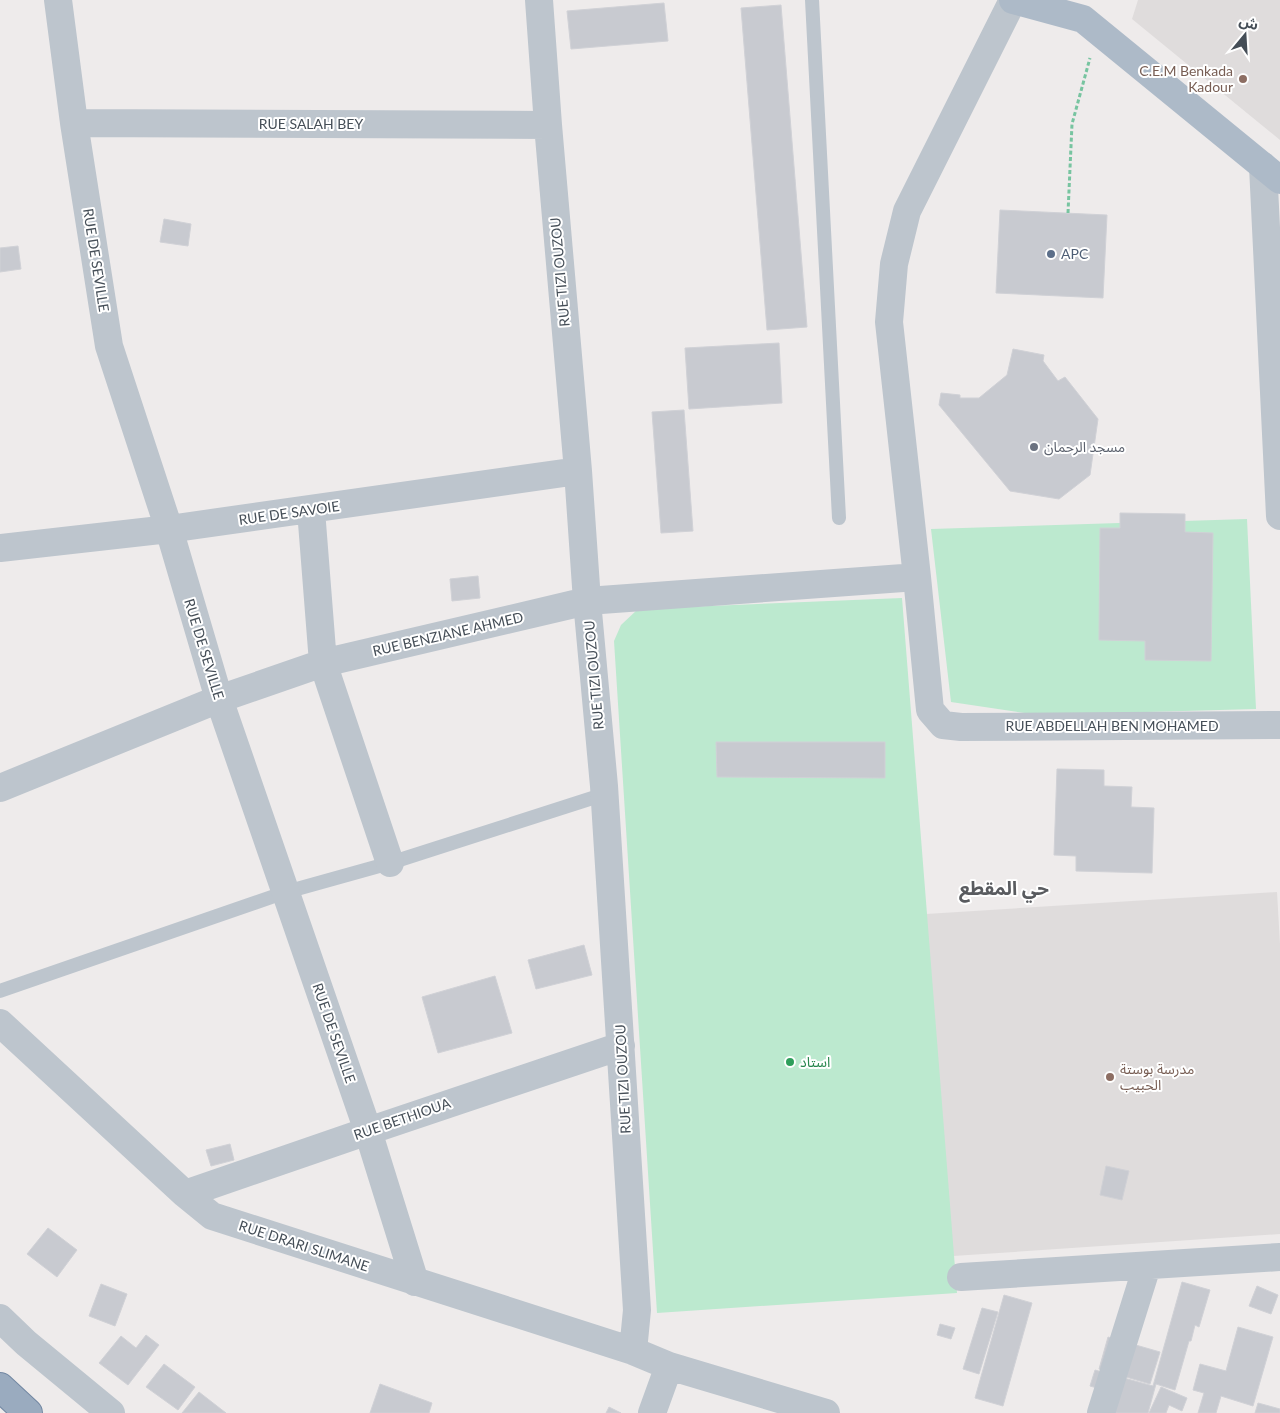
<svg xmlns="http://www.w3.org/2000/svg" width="1280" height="1413" viewBox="0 0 1280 1413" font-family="Lato,'Noto Sans Arabic',sans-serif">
	<rect width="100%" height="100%" fill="#eeebeb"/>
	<path fill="#dfdcdc" d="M 1138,0 L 1280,0 L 1280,140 L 1132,19 Z
		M 1277,892 L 1280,944 L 1280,1234 L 953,1256 L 926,914 Z"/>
	<path fill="#bce9cf" d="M 1247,519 L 1256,709 L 1038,715 L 951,702 L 931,529 Z
		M 902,598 L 957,1293 L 657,1313 L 614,641 L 621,625 L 638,609 Z"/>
	<path fill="#c8cad0" stroke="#d0d1d6" d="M 664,3 L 668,41 L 571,49 L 567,11 Z
		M 781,5 L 807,327 L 767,330 L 741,8 Z
		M 1000,210 L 1107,215 L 1103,298 L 996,293 Z
		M 164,219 L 191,224 L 188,246 L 160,242 Z
		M 18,246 L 21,269 L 0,272 L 0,248 Z
		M 779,343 L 782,403 L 689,409 L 685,348 Z
		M 1013,349 L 1044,355 L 1043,361 L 1058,381 L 1065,377 L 1098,419 L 1090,475 L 1059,499 L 1010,491 L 939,405 L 941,393 L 960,395 L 960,398 L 979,398 L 1007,375 Z
		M 684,410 L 693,531 L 661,533 L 652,412 Z
		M 1120,513 L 1185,514 L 1185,532 L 1213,533 L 1211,661 L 1145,660 L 1145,641 L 1099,640 L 1100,528 L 1120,528 Z
		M 478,576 L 480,598 L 452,601 L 450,579 Z
		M 716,742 L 885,742 L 885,778 L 717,777 Z
		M 1057,769 L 1104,770 L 1104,786 L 1132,787 L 1131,807 L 1154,808 L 1152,873 L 1076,871 L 1076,856 L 1054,855 Z
		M 584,945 L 592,975 L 536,989 L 528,960 Z
		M 495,976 L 512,1033 L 438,1053 L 422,997 Z
		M 230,1144 L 234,1160 L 211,1166 L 206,1150 Z
		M 1106,1166 L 1129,1171 L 1122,1200 L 1100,1195 Z
		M 48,1228 L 77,1250 L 57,1277 L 27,1254 Z
		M 1182,1282 L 1210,1290 L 1199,1327 L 1195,1325 L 1191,1341 L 1189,1341 L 1175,1390 L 1156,1384 L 1148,1413 L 1090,1413 L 1097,1388 L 1090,1386 L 1095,1370 L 1153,1386 Z
		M 101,1284 L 127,1294 L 115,1326 L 89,1316 Z
		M 1257,1286 L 1278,1295 L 1271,1314 L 1249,1306 Z
		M 1004,1295 L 1032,1303 L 1003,1406 L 975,1398 Z
		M 982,1308 L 998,1312 L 979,1374 L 963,1369 Z
		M 940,1324 L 955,1328 L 951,1339 L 937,1335 Z
		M 1238,1327 L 1273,1337 L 1253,1406 L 1221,1396 L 1216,1413 L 1198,1413 L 1204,1393 L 1193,1390 L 1200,1364 L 1226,1371 Z
		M 146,1335 L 159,1345 L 128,1385 L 99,1363 L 121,1336 L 136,1348 Z
		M 1108,1337 L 1160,1352 L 1150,1384 L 1099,1369 Z
		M 164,1364 L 195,1387 L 178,1410 L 146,1387 Z
		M 380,1384 L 432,1403 L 429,1413 L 370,1413 Z
		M 1161,1387 L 1187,1398 L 1182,1411 L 1169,1405 L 1166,1413 L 1149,1413 Z
		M 199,1392 L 226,1413 L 182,1413 Z
		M 1258,1403 L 1280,1409 L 1280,1413 L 1255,1413 Z
		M 609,1407 L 621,1413 L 606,1413 Z"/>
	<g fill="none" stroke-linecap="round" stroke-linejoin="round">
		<defs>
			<path id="trunk" d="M 0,1387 L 28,1413"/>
		</defs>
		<use href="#trunk" stroke="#7287a2" stroke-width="30"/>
		<path stroke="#77c4a0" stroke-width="3" stroke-dasharray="4 2.5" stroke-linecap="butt" d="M 1068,213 L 1072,124 L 1090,58"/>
		<path stroke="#bdc5cd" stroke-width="14" d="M 812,0 L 839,518
			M 0,991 L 286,892 L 390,863 L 605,794"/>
		<path stroke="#bdc5cd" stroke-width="28" d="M 58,0 L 74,123 L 109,346 L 169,529 L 219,699 L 368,1131 L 415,1282
			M 539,0 L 548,125 L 578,471 L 587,601 L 604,786 L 637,1310 L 633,1351
			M 1013,0 L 907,211 L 894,264 L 889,322 L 917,577 L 930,710 L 943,725 L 961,727 L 1280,725
			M 74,123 L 548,125
			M 1263,166 L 1280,516
			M 311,510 L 323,663 L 390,863
			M 0,548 L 169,529 L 578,471
			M 0,788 L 219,699 L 323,663 L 587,601 L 917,577
			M 0,1023 L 185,1194 L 212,1216 L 633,1351 L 669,1366 L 826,1413
			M 185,1194 L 368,1131 L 621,1046
			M 961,1277 L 1280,1257
			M 0,1318 L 26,1343 L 111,1413
			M 652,1413 L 669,1366
			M 1101,1413 L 1147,1266"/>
		<path stroke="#adbac8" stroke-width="28" d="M 1013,0 L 1083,19 L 1280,180"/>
		<use href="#trunk" stroke="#9aabbf" stroke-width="28"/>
	</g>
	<g fill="#8d6e63" stroke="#fff" stroke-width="2">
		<circle cx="1243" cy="79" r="5"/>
		<circle cx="1110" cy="1077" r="5"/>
	</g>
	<circle fill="#5c6f8a" stroke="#fff" stroke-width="2" cx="1051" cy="254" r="5"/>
	<circle fill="#6b7280" stroke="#fff" stroke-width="2" cx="1034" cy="447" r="5"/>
	<circle fill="#2e9e5b" stroke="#fff" stroke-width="2" cx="790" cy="1062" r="5"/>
	<g text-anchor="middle" stroke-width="4" stroke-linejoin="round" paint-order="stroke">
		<g font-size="14" fill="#785e54" stroke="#fff" text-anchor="end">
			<text x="1233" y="76">C.E.M Benkada<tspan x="1233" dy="16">Kadour</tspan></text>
			<text x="1120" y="1074" text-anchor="start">مدرسة بوستة<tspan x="1120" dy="16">الحبيب</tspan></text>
		</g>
		<g font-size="14" fill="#454e57" stroke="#fff">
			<text x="311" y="129">RUE SALAH BEY</text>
			<text transform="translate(96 260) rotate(81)" y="5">RUE DE SEVILLE</text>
			<text transform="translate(560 272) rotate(-95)" y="5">RUE TIZI OUZOU</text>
			<text transform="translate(289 513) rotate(-8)" y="5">RUE DE SAVOIE</text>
			<text transform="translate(448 634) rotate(-13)" y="5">RUE BENZIANE AHMED</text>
			<text transform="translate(204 649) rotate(73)" y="5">RUE DE SEVILLE</text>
			<text transform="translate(594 675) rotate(-95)" y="5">RUE TIZI OUZOU</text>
			<text x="1112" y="731">RUE ABDELLAH BEN MOHAMED</text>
			<text transform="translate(334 1033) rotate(71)" y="5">RUE DE SEVILLE</text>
			<text transform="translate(623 1079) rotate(-93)" y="5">RUE TIZI OUZOU</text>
			<text transform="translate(402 1119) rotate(-19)" y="5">RUE BETHIOUA</text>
			<text transform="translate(304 1246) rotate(18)" y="5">RUE DRARI SLIMANE</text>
		</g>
		<g font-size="14" fill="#4e5e75" stroke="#fff" text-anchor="start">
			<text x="1061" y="259">APC</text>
		</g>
		<g font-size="14" fill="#5b616d" stroke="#fff" text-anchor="start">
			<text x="1044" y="452">مسجد الرحمان</text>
		</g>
		<g font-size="14" fill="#27864d" stroke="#fff" text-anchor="start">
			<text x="800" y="1067">استاد</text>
		</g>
		<g font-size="19" font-weight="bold" fill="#595b5f" stroke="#fff">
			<text x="1004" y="895">حي المقطع</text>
		</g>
	</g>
	<g transform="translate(1245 35) rotate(18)" stroke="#ffffff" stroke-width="4" paint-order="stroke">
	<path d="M0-4L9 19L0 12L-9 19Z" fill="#454e57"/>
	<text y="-8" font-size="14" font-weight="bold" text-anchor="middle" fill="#454e57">ش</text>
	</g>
</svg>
